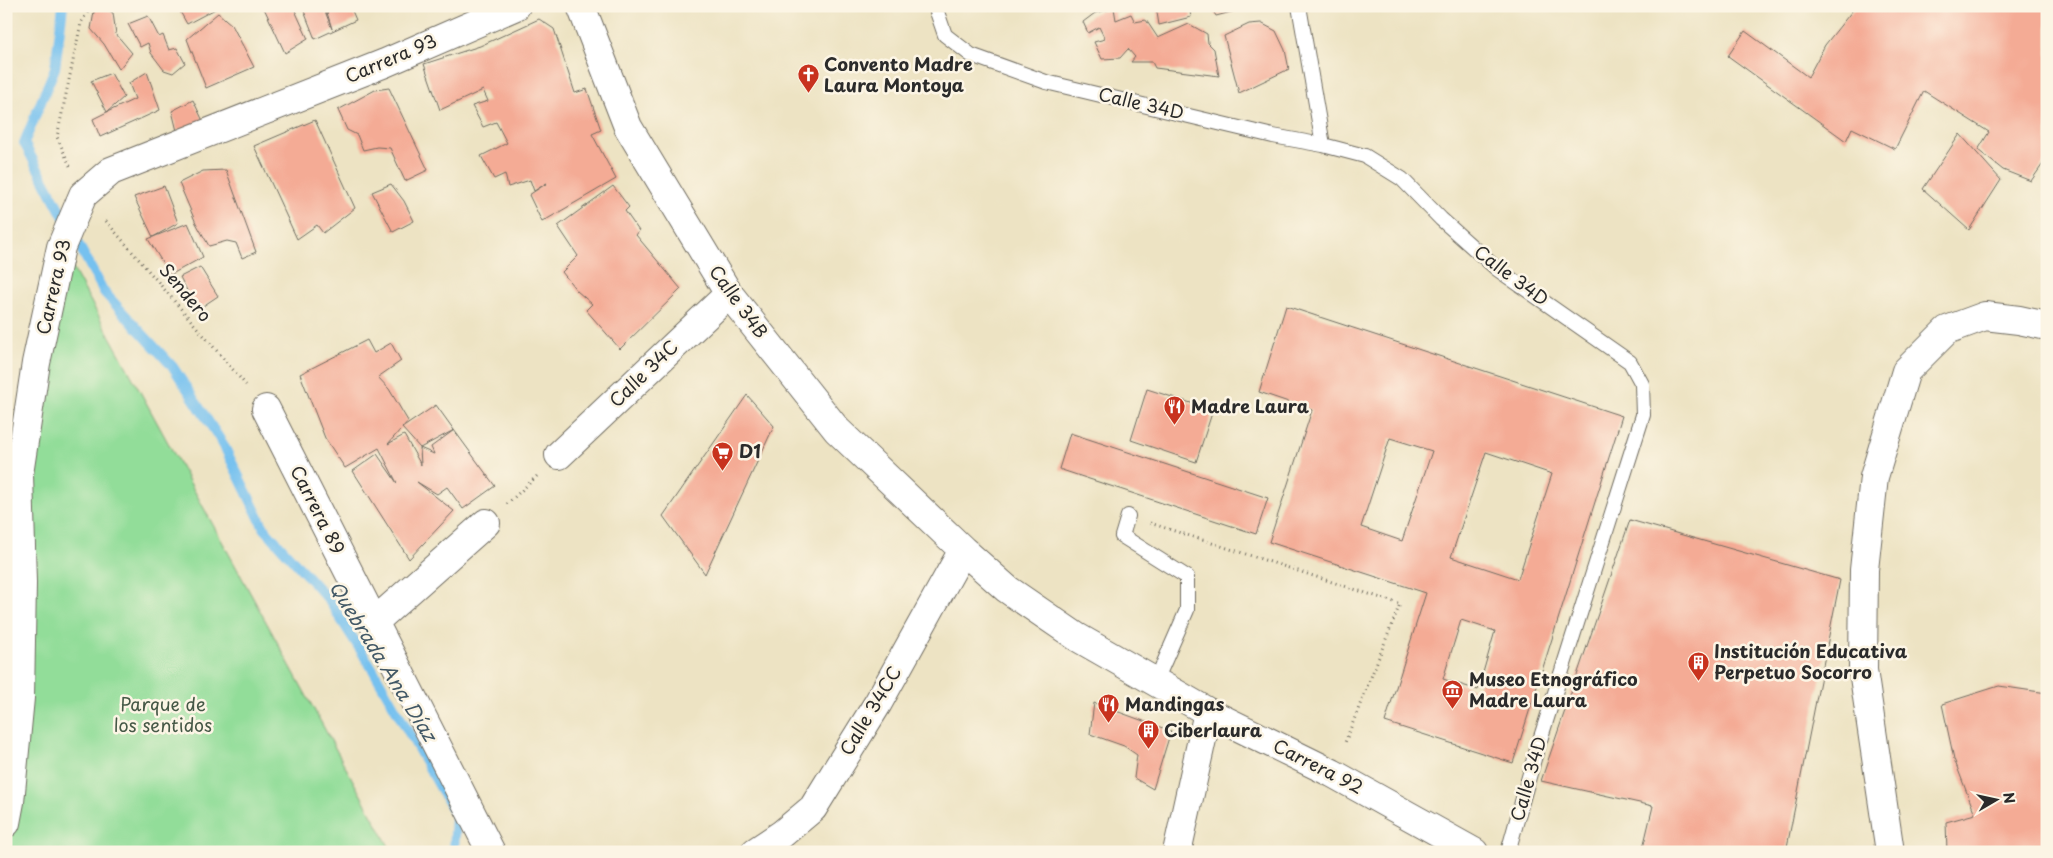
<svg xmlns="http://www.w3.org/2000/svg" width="2053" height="858" viewBox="0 0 2053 858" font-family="'Playpen Sans',sans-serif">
	<rect width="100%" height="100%" fill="#fcf5e5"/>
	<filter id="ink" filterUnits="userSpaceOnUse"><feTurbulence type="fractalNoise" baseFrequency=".02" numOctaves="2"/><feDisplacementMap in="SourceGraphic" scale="10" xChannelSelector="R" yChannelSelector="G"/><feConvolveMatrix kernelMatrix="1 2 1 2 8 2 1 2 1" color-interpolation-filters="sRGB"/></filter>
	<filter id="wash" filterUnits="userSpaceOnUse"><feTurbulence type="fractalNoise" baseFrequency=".0096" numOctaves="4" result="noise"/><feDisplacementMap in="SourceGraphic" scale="20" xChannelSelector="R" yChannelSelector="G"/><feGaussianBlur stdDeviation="1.12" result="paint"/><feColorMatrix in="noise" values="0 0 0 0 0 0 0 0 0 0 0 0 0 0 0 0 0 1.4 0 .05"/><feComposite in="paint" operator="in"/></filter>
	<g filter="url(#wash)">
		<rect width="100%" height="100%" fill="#ede3c3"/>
		<path fill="#92dd99" stroke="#5e8462" d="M 67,258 L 392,852 L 9,852 L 30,677 L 22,481 Z"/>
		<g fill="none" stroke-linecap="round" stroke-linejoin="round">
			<path stroke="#76c1ef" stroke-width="10" d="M 63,6 L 55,68 L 24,143 L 104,292 L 173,367 L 223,444 L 264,528 L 328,599 L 372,668 L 456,815 L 454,852"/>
		</g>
		<g id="blocks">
			<path fill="#f4ab95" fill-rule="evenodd" d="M 95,6 L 102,6 L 113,13 L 116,34 L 132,53 L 119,69 L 104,44 L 91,29 Z
				M 177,6 L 221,6 L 187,24 Z
				M 263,6 L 293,6 L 308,39 L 285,53 Z
				M 302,6 L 323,6 L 332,29 L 325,6 L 350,6 L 356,20 L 315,39 Z
				M 1156,6 L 1189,6 L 1191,17 L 1159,25 Z
				M 1210,6 L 1250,6 L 1250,7 L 1216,16 Z
				M 1856,6 L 2047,6 L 2047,158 L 2031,181 L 2003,170 L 1978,150 L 1989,132 L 1924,91 L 1895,149 L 1852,128 L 1846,141 L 1728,56 L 1745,31 L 1808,77 L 1825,45 Z
				M 1114,8 L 1116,20 L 1131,14 L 1135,22 L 1146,20 L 1158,38 L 1189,24 L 1207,34 L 1208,43 L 1214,49 L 1219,76 L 1155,68 L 1152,62 L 1131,62 L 1135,57 L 1128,49 L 1120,58 L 1102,59 L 1094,42 L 1105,39 L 1099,27 L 1088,33 L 1083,22 L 1095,13 Z
				M 218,13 L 232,25 L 254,67 L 206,88 L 187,39 Z
				M 148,16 L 159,37 L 163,35 L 169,50 L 177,48 L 185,63 L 173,73 L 164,70 L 151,53 L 148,43 L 140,47 L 128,24 Z
				M 539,19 L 554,29 L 575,93 L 587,89 L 601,130 L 592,134 L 616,179 L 542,222 L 529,195 L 547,183 L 534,191 L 530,180 L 508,187 L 505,174 L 494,179 L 481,156 L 507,143 L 496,122 L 483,127 L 472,106 L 488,101 L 483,90 L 440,110 L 424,64 L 480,46 Z
				M 1261,23 L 1276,31 L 1285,50 L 1289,69 L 1239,93 L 1224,36 L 1249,24 Z
				M 147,72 L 160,110 L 100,137 L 93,119 L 107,112 L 91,81 L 111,73 L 124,97 L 107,112 L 135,99 L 129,83 Z
				M 389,88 L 428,170 L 405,181 L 390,148 L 377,147 L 363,150 L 357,135 L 347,130 L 338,110 L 375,90 Z
				M 193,100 L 203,121 L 177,131 L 172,111 Z
				M 315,120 L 355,208 L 323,233 L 317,225 L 297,239 L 254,146 Z
				M 1960,134 L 2001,180 L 1969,230 L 1923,189 Z
				M 226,170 L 256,252 L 242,258 L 236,243 L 227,241 L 209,246 L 196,223 L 179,183 L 203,171 Z
				M 391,184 L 404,201 L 414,221 L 393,232 L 372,192 Z
				M 164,186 L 178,223 L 153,237 L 134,197 Z
				M 613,186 L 629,207 L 625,211 L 639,231 L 636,235 L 681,289 L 620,349 L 586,310 L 592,304 L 577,291 L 562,272 L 578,256 L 558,226 Z
				M 188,223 L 203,257 L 170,275 L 148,239 Z
				M 200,267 L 218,296 L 197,310 L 180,277 Z
				M 1286,306 L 1622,416 L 1513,763 L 1385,722 L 1426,593 L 1269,542 L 1312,410 L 1259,392 ZM 1390,438 L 1432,451 L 1402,541 L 1361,527 ZM 1486,452 L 1552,474 L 1518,579 L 1451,557 ZM 1461,620 L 1495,631 L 1478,690 L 1443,679 Z
				M 367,340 L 374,353 L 391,343 L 401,361 L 378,377 L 389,389 L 408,421 L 402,428 L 400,430 L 388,444 L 404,435 L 421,465 L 420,448 L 434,454 L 431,447 L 454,430 L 420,448 L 402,428 L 436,405 L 454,430 L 495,486 L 463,509 L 447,487 L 437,494 L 417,482 L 454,511 L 409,559 L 353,471 L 377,454 L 397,483 L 379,448 L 345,468 L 325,438 L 300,374 Z
				M 1147,389 L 1213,410 L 1196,462 L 1131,440 Z
				M 747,395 L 774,426 L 705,574 L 663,516 Z
				M 1070,433 L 1268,498 L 1256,534 L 1059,469 Z
				M 1630,520 L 1840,580 L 1786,852 L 1642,852 L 1653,806 L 1541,781 Z
				M 1999,686 L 2047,693 L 2047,852 L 1947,852 L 1946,822 L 1975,814 L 1954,759 L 1942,704 Z
				M 1094,703 L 1171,731 L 1153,789 L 1134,778 L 1137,755 L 1124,746 L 1090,734 Z"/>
		</g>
	</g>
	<g filter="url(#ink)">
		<use href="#blocks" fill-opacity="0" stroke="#6f6b60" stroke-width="1"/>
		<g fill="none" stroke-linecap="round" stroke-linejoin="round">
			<defs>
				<path id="lane" d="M 935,6 L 945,35 L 971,55 L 1046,82 L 1273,136 L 1323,145 L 1365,156 L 1402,179 L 1441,219 L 1497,269 L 1630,362 L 1642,384 L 1643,415 L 1534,759 L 1508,852
					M 1299,6 L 1323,145
					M 1128,516 L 1122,536 L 1187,577 L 1187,610 L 1155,683"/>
				<path id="street" d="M 581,6 L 628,127 L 729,294 L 837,430 L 963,550 L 1007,589 L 1077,637 L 1208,712 L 1332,773 L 1474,852
					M 266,409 L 491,852
					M 559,455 L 729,294
					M 373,623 L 486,523
					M 6,823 L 10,802 L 20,698 L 22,583 L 19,474 L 36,363 L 61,247 L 83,195 L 111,171 L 385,63 L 516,6
					M 755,852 L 782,834 L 813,808 L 878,703 L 963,550
					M 1177,852 L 1208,712
					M 1890,852 L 1863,670 L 1864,570 L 1874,477 L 1906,371 L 1947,330 L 1985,316 L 2019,320 L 2047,326"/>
			</defs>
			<use href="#lane" stroke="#6f6b60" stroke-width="16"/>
			<use href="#street" stroke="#6f6b60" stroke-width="30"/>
			<path stroke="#6f6b60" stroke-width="3" stroke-dasharray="1 4" stroke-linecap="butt" d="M 70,166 L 57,137 L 81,23 L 91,6
				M 106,221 L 246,385
				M 507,504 L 537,476
				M 1150,523 L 1400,604 L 1344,745"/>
			<use href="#lane" stroke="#fff" stroke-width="14"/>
			<use href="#street" stroke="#fff" stroke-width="28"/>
		</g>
	</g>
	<defs>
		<symbol id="church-pin" viewBox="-11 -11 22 30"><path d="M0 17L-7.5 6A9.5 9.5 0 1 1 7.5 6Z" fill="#c8321e" stroke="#fcf5e5"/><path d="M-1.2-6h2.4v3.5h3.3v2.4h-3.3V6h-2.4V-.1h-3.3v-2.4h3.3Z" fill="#fff"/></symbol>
		<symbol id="restaurant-pin" viewBox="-11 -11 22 30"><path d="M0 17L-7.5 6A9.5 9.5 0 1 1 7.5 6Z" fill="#c8321e" stroke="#fcf5e5"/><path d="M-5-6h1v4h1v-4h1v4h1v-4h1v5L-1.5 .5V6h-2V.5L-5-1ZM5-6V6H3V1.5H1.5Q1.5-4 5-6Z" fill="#fff"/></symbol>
		<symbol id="supermarket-pin" viewBox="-11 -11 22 30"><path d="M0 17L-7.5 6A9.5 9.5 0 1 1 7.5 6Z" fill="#c8321e" stroke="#fcf5e5"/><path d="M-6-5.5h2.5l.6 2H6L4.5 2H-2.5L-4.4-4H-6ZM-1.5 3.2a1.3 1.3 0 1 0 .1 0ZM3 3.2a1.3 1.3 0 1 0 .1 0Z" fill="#fff"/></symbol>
		<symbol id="building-pin" viewBox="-11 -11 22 30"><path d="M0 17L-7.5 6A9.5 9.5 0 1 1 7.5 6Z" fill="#c8321e" stroke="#fcf5e5"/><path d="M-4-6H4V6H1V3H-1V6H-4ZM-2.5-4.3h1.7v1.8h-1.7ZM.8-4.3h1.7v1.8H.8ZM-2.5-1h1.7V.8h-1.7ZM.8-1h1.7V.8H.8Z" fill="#fff"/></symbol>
		<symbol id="museum-pin" viewBox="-11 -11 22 30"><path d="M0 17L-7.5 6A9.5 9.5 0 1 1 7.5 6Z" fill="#c8321e" stroke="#fcf5e5"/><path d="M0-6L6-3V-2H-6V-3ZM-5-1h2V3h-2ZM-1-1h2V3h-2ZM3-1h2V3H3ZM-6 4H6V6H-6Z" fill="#fff"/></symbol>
	</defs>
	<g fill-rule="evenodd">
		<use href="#church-pin" x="796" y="62" width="25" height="34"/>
		<use href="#restaurant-pin" x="1162" y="394" width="25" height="34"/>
		<use href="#supermarket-pin" x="710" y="440" width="25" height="34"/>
		<use href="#building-pin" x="1686" y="650" width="25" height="34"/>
		<use href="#museum-pin" x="1440" y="678" width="25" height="34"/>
		<use href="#restaurant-pin" x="1096" y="692" width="25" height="34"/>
		<use href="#building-pin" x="1136" y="718" width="25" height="34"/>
	</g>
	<g text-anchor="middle" stroke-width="5" stroke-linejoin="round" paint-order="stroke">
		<g font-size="18" fill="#2b2b2b" stroke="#fcf5e5">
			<text transform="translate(391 59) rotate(-23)" y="6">Carrera 93</text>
			<text transform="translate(1141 104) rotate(13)" y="6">Calle 34D</text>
			<text transform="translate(1511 276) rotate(37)" y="6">Calle 34D</text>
			<text transform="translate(54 287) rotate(-77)" y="6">Carrera 93</text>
			<text transform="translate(185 293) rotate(50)" y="6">Sendero</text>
			<text transform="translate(738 302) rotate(54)" y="6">Calle 34B</text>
			<text transform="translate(644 374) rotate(-44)" y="6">Calle 34C</text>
			<text transform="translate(317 510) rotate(63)" y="6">Carrera 89</text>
			<text transform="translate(871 711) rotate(-59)" y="6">Calle 34CC</text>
			<text transform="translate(1318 767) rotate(27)" y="6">Carrera 92</text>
			<text transform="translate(1529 779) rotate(-74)" y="6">Calle 34D</text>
		</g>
		<g font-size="18" font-weight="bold" fill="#2b2b2b" stroke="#fcf5e5" text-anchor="start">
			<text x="824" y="71">Convento Madre<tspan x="824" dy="21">Laura Montoya</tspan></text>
			<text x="1191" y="413">Madre Laura</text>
			<text x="739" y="458">D1</text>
			<text x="1714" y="658">Institución Educativa<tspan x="1714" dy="21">Perpetuo Socorro</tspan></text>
			<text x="1469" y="686">Museo Etnográfico<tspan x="1469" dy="21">Madre Laura</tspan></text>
			<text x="1125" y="711">Mandingas</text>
			<text x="1164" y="737">Ciberlaura</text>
		</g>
		<g font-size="18" fill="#455846" stroke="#fcf5e5">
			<text x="163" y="711">Parque de<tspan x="163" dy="21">los sentidos</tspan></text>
		</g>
		<g font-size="19" font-style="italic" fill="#425866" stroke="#fcf5e5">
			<text transform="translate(383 661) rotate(58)" y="7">Quebrada Ana Díaz</text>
		</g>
	</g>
	<rect width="2053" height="858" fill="none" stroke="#fcf5e5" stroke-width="25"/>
	<g transform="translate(1996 800) rotate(81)" stroke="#fcf5e5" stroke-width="4" paint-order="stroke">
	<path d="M0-4L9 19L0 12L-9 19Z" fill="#2b2b2b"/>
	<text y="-8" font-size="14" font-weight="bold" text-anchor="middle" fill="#2b2b2b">N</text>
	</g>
</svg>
